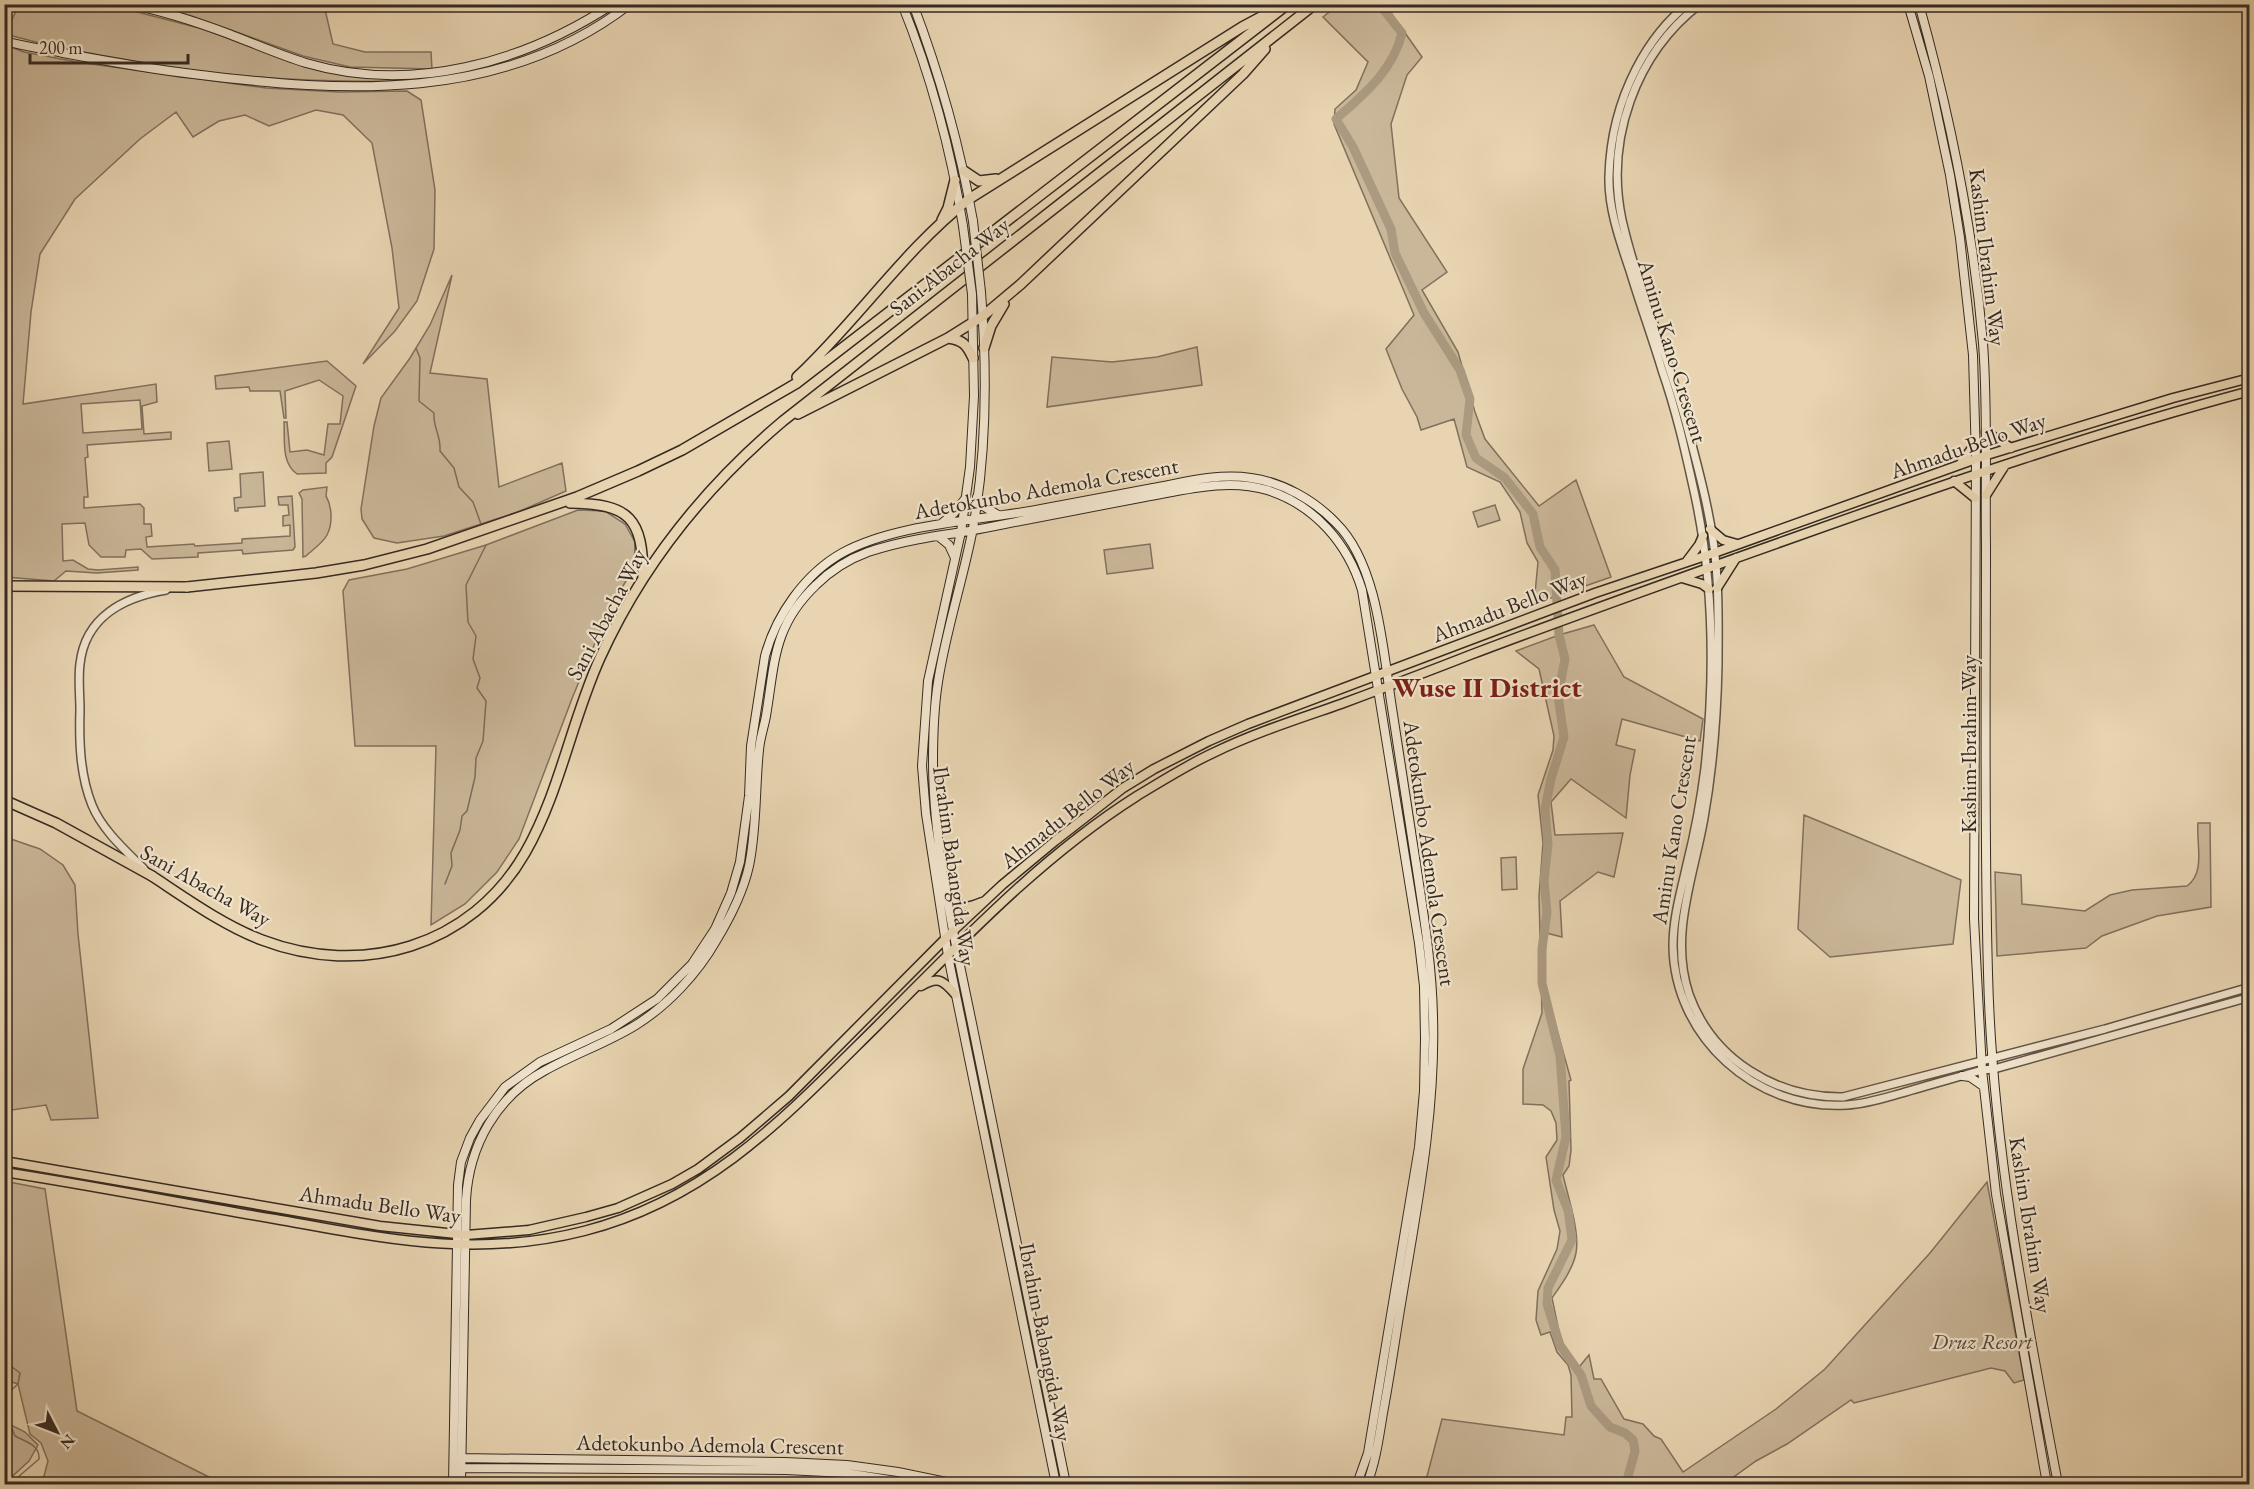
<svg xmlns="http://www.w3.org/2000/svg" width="2254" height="1489" viewBox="0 0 2254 1489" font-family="'EB Garamond',serif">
	<rect width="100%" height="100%" fill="#e8d4b1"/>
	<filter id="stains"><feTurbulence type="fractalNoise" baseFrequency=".00333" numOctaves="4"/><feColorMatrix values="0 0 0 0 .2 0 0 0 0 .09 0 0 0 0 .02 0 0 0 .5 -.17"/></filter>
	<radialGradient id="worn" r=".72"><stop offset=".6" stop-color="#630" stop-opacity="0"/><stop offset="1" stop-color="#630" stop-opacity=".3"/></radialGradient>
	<path fill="#cab799" stroke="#80705d" stroke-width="1.5" fill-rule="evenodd" d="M 1339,4 L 1400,5 L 1391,13 L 1422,57 L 1407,75 L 1391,124 L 1399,198 L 1447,272 L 1422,290 L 1458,352 L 1475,412 L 1485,439 L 1539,506 L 1576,480 L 1611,577 L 1534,604 L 1538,562 L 1527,543 L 1520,512 L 1500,482 L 1467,467 L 1454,419 L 1421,430 L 1417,417 L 1402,389 L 1386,349 L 1414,315 L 1334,124 L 1335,109 L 1356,90 L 1368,62 L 1323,17 Z
		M 19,5 L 110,5 L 203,29 L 303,66 L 343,75 L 414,76 L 419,79 L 415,81 C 316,83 215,78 117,58 C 97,54 73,52 54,44 L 47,45 L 5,34 Z
		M 150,5 L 324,5 L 333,44 L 365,52 L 431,52 L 432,69 L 350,67 L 303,56 L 189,15 Z
		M 5,45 L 24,52 L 77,62 L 266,88 L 339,92 L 407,91 L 421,100 L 435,190 L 434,249 L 417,301 L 395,331 L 363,364 L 399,308 L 392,248 L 372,143 L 343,115 L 316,110 L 269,126 L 245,115 L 219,121 L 193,137 L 176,112 L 140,139 L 75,199 L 40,254 L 31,312 L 23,404 L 156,384 L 157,402 L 142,406 L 144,434 L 171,432 L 171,439 L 87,445 L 88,457 L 85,458 L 88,497 L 84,497 L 84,508 L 140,504 L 144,508 L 144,524 L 151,524 L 152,536 L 146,537 L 147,547 L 194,544 L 195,546 L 242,543 L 242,539 L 290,536 L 290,525 L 283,526 L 283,516 L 289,515 L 288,505 L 279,505 L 278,497 L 292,496 L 295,547 L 293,550 L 243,554 L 242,550 L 198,553 L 198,557 L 152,559 L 141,549 L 126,550 L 125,557 L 101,557 L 89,545 L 85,523 L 62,524 L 63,561 L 73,560 L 88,569 L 98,570 L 138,567 L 138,570 L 97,573 L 66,571 L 54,581 L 5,577 ZM 140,400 L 142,429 L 83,433 L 81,404 Z
		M 452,275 L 430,373 L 487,379 L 499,487 L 562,463 L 566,491 L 518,512 L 444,536 L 397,543 L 374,538 L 362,519 L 361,509 L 374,426 L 381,398 L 410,358 L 430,325 Z
		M 1197,347 L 1202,385 L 1047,407 L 1052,357 L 1112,362 L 1157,357 Z
		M 327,361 L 356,386 L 332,457 L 326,463 L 326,473 L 297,474 C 281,463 285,440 284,422 L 287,422 L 290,452 L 307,450 L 324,455 L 328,424 L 340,424 L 343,396 L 319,380 L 285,391 L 286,418 L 284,418 L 280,391 L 250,391 L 249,387 L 216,389 L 215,376 Z
		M 229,441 L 232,469 L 209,471 L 207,443 Z
		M 263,472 L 265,506 L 238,508 L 238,511 L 235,511 L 234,498 L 241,497 L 240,474 Z
		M 327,487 L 326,496 C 332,506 333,524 327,535 C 323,543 312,550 306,556 L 303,557 L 302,499 L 299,493 L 303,490 Z
		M 1495,505 L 1500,520 L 1478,527 L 1473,512 Z
		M 578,510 L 605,511 L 625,524 L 635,542 L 634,568 L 610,607 L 573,696 L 519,839 L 497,872 L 465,904 L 431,925 L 436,746 L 355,746 L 343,591 L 349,580 L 407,569 L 486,545 Z
		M 1150,544 L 1153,568 L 1107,574 L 1104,550 Z
		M 1594,625 L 1624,677 L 1703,719 L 1700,741 L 1622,719 L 1616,745 L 1635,750 L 1630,775 L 1626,818 L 1571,779 L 1551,802 L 1555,835 L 1623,833 L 1614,877 L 1598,872 L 1560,901 L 1562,937 L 1546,933 L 1544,983 L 1571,1080 L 1569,1081 L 1571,1150 L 1569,1166 L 1563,1175 C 1568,1197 1580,1232 1576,1253 C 1573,1269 1561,1285 1552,1298 L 1562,1346 L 1579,1367 L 1589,1355 L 1594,1379 L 1601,1379 L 1624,1419 L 1643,1424 L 1654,1436 L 1661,1439 L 1683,1472 L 1776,1409 L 1825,1369 L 1930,1253 L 1987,1182 L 2024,1380 L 2014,1383 L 2005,1371 L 1991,1368 L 1854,1403 L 1851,1400 L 1787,1444 L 1756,1461 L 1724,1484 L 1425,1484 L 1442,1419 L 1564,1435 L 1566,1417 L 1572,1417 L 1571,1375 L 1568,1365 L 1557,1352 L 1550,1332 L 1541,1335 L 1536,1320 L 1538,1291 L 1557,1249 L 1560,1231 L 1554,1210 L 1546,1157 L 1557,1140 L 1556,1123 L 1551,1111 L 1543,1105 L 1523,1104 L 1523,1069 L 1542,1013 L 1539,896 L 1543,843 L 1538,795 L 1553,750 L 1554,736 L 1539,669 L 1516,651 L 1559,635 Z
		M 1804,815 L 1961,880 L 1953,944 L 1830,957 L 1798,929 Z
		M 2198,823 L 2210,823 L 2211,907 L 2157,916 L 2102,936 L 2086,948 L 1997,956 L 1995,872 L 2021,875 L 2022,904 L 2085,911 L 2110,895 L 2132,890 L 2187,886 C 2206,872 2196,844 2198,823 Z
		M 5,837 L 40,849 L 63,865 L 75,885 L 78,934 L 98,1118 L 51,1120 L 46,1105 L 5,1111 Z
		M 1516,857 L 1517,889 L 1502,890 L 1501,858 Z
		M 4,1181 L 45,1189 L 77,1411 L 223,1484 L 35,1484 L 44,1476 L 48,1461 L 41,1443 L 30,1434 L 18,1384 L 12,1382 L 5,1371 Z
		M 4,1420 L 7,1423 L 25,1432 L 38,1445 L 29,1461 L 5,1483 Z"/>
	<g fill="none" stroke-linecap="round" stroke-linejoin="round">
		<path stroke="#7c6d5a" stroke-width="1.5" d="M 4,17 L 10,4
			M 416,348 L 420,358 L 419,401 L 434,413 C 433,429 441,434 440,451 L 454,468 L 459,487 L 473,502 L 481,524
			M 445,884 L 452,866 L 451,853 L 460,830 L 462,816 L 467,811 L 475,777 L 476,758 L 483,741 L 486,701 L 477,688 L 480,678 L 473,659 L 476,636 L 468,622 L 466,585 L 486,545
			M 4,1361 L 20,1373 L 18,1384 L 7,1394 L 10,1424 L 15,1436 C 26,1442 40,1445 39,1459 L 10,1484"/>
		<path stroke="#ab9a80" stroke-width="9" d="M 1379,4 L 1402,33 C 1393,71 1364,94 1336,119 L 1353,147 L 1391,229 L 1395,253 L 1424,313 L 1460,370 L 1470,399 L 1466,435 L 1476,458 L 1505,478 L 1533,514 L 1540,547 L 1555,570 L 1559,635 L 1565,659 L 1558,696 L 1564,737 L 1551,779 L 1545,809 L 1548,845 L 1544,881 L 1547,912 L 1542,949 L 1542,983 L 1560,1056 L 1566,1137 L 1556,1180 L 1568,1210 L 1572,1240 L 1548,1288 L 1547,1304 L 1560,1345 L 1581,1375 L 1591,1406 L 1610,1427 L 1625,1433 L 1633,1440 L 1635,1451 L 1626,1484"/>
		<defs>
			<path id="tertiary" d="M 1688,4 C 1665,22 1649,44 1636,69 C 1619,102 1610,139 1609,176 C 1608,208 1620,241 1630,271 C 1640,304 1652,337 1662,370 C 1676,410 1685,450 1694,491 C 1714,581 1715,676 1705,768 C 1701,800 1695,832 1687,864 C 1681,891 1673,918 1673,946 C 1674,1037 1756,1111 1847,1105 C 1866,1104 1884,1098 1902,1093 C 1928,1085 1955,1078 1982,1070 L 1994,1069 L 2250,997
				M 1700,4 C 1635,54 1605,140 1622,220 C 1638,290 1669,357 1687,426 C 1699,471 1712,519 1716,565 C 1719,598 1718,631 1718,664 C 1717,716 1713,767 1704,818 C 1694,876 1669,935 1689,994 C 1712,1059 1775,1098 1843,1097 L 2105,1029 L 2250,987
				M 144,869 C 126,851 102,830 92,805 C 80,775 79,742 80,710 C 80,695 78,679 80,664 C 85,617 124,597 166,590"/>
			<path id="secondary" d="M 129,4 C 163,11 197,22 229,34 C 255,44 280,55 306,63 C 412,94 523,63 613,4
				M 902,4 C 931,76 951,150 963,226
				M 913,4 C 940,75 960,147 973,221
				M 1908,4 L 1929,76 L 1950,175 L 1960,238 L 1973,355 L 1976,459 L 1974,919 L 1982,1070 L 1996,1194 L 2047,1484
				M 1919,4 C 1950,115 1973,228 1983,343 C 1988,410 1985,478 1986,545 C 1986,688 1984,830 1988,973 C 1992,1145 2026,1315 2058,1484
				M 4,41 C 23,46 43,49 63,53 C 106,61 149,69 193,74 C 344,93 502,103 630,4
				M 981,292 C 987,369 987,451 973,528 C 963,580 946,630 938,682 C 934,708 933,735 933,761 C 933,853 958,953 976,1043 C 1005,1191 1036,1338 1066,1484
				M 972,294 L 974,396 L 970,467 L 961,532 L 928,681 L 922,766 L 926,814 L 948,956 L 1056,1484
				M 977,497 L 983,506 L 998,515
				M 941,524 L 954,513 L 965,499
				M 938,536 L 949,545 L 955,558
				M 1962,1076 L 1970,1077 L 1983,1086
				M 458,1458 L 785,1462 L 847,1465 L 898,1472 L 956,1484
				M 457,1468 L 786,1470 L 846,1473 L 915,1484
				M 453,1484 L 458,1185 L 461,1162 L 470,1138 L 480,1120 L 505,1087 L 540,1062 L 611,1029 L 657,999 L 692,964 L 715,929 L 731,893 L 740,862 L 749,796 L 751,746 L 765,656 C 776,615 805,574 842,553 C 897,523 979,521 1041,509 C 1078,502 1116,495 1153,488 C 1185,482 1218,473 1251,478 C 1282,482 1314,500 1336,523 C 1378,564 1383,651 1392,708 C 1401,764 1409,821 1418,877 C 1425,923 1432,969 1433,1016 C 1436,1117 1415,1217 1399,1316 C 1394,1348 1389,1381 1383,1413 C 1379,1437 1376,1461 1367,1484
				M 461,1484 L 466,1200 C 469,1146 496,1097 544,1071 C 574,1054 607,1043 636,1025 C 668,1005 697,974 716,941 C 730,918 743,893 749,866 C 757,828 755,788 759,750 C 760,738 764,727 766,716 C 775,662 773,626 816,585 C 831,570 849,559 868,552 C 901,541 935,536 969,531 C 992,527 1014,522 1036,518 C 1073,511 1109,504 1145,497 C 1185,490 1227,478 1267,490 C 1315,505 1348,544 1362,590 L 1419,943 L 1424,986 L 1425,1038 L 1424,1091 L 1419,1147 L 1368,1453 L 1357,1484"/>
			<path id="primary" d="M 1986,432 L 2011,448
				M 1961,463 L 1975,444
				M 1954,481 L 1975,498
				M 1986,495 L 2005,465
				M 1710,529 L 1723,540 L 1737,544
				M 1687,561 L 1699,545 L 1703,536
				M 1682,578 L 1702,584 L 1709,589
				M 1717,588 L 1736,558
				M 948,896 C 963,907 963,910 982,902
				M 921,986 C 938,976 943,980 955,994
				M 4,1161 L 380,1226 L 466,1235 L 529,1230 L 586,1217 L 618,1208 L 672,1184 L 698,1169 L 740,1138 L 789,1096 L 954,930 L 1002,885 L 1055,841 L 1123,788 L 1154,769 L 1209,741 L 1248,724 L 1595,593 L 1714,553 L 1987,455 L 2173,398 L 2250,378
				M 4,1172 C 95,1186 185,1204 275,1219 C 383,1238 474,1259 584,1231 C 710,1199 787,1115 876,1027 C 958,945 1039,858 1137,796 C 1162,781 1187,765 1213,753 C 1254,733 1298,719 1341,704 C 1384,688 1427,672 1470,655 C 1578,614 1688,575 1798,536 C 1947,483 2097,432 2250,391"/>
			<path id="trunk" d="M 4,586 L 187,587
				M 4,800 L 56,823 L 152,876"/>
			<path id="motorway" d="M 964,171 L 979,181 L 996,179
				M 942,220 L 948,208 L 955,180
				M 948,338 C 963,340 967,345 973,358
				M 984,348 L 991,326 L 1004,304
				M 797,377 C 857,321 904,250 969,199 L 1242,27 L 1272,11
				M 798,414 L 948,338 L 983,316 L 1021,284 L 1243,74 L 1265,49
				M 570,503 C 630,504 643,518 643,578
				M 187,587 L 316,573 L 364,565 L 427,549 L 577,497 L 638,471 L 682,450 L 797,383 L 1288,4
				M 152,876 C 187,899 223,925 262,940 C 362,978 471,947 525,853 C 560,792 571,722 600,658 C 642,565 705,487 783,421 L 1315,4"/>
		</defs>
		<use href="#tertiary" stroke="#625445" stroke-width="10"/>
		<use href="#secondary" stroke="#352a21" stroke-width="10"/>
		<use href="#primary" stroke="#352a21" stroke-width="11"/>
		<use href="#trunk" stroke="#352a21" stroke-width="12"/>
		<use href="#motorway" stroke="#352a21" stroke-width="12"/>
		<use href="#tertiary" stroke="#f0e3cc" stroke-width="7"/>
		<use href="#secondary" stroke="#f0e3cc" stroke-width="8"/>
		<use href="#primary" stroke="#e8d4b1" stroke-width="8"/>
		<use href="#trunk" stroke="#e8d4b1" stroke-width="9"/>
		<use href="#motorway" stroke="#e8d4b1" stroke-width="9"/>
		<defs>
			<path id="secondary-bridge" d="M 973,221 L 981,292
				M 963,226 L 972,294"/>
		</defs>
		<use href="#secondary-bridge" stroke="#352a21" stroke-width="10" stroke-linecap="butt"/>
		<use href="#secondary-bridge" stroke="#f0e3cc" stroke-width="8"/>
	</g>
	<g text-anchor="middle" stroke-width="4.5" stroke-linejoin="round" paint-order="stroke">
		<g font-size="22" fill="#352a21" stroke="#f0e3cc">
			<text transform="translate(1988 257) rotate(83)" y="8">Kashim Ibrahim Way</text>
			<text transform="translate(949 266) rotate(-38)" y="8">Sani Abacha Way</text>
			<text transform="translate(1673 351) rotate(73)" y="8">Aminu Kano Crescent</text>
			<text transform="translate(1968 445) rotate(-19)" y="8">Ahmadu Bello Way</text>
			<text transform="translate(1046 488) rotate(-10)" y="8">Adetokunbo Ademola Crescent</text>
			<text transform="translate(1509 606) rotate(-21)" y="8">Ahmadu Bello Way</text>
			<text transform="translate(606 614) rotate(-62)" y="8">Sani Abacha Way</text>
			<text transform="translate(1968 744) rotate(-90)" y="8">Kashim Ibrahim Way</text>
			<text transform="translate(1067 813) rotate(-38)" y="8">Ahmadu Bello Way</text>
			<text transform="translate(1673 830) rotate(-81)" y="8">Aminu Kano Crescent</text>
			<text transform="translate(1430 853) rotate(82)" y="8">Adetokunbo Ademola Crescent</text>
			<text transform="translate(955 866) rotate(82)" y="8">Ibrahim Babangida Way</text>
			<text transform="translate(206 885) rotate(29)" y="8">Sani Abacha Way</text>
			<text transform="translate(380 1204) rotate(8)" y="8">Ahmadu Bello Way</text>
			<text transform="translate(2031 1225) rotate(81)" y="8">Kashim Ibrahim Way</text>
			<text transform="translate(1046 1342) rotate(79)" y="8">Ibrahim Babangida Way</text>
			<text transform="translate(710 1444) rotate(1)" y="8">Adetokunbo Ademola Crescent</text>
		</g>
		<g font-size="22" font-style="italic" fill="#534639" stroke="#f0e3cc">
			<text x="1982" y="1349">Druz Resort</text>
		</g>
		<g font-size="28" font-weight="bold" fill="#7a1f14" stroke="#f0e3cc">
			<text x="1487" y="697">Wuse II District</text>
		</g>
	</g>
	<rect width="2254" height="1489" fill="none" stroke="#e8d4b1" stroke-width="24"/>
	<rect x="6" y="6" width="2242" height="1477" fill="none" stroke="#352a21" stroke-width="3"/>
	<rect x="12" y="12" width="2230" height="1465" fill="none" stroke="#352a21" stroke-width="1.5"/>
	<g transform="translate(57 1432) rotate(132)" stroke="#f0e3cc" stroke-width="4.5" paint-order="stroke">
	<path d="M0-4.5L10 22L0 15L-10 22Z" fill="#352a21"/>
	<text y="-9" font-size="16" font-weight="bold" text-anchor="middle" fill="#352a21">N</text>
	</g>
	<path d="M30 54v9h158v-9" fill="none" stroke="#352a21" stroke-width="3"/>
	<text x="39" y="54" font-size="18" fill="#352a21" stroke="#f0e3cc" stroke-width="4.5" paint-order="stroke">200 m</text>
	<rect width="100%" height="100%" filter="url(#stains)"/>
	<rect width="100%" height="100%" fill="url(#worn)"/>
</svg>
